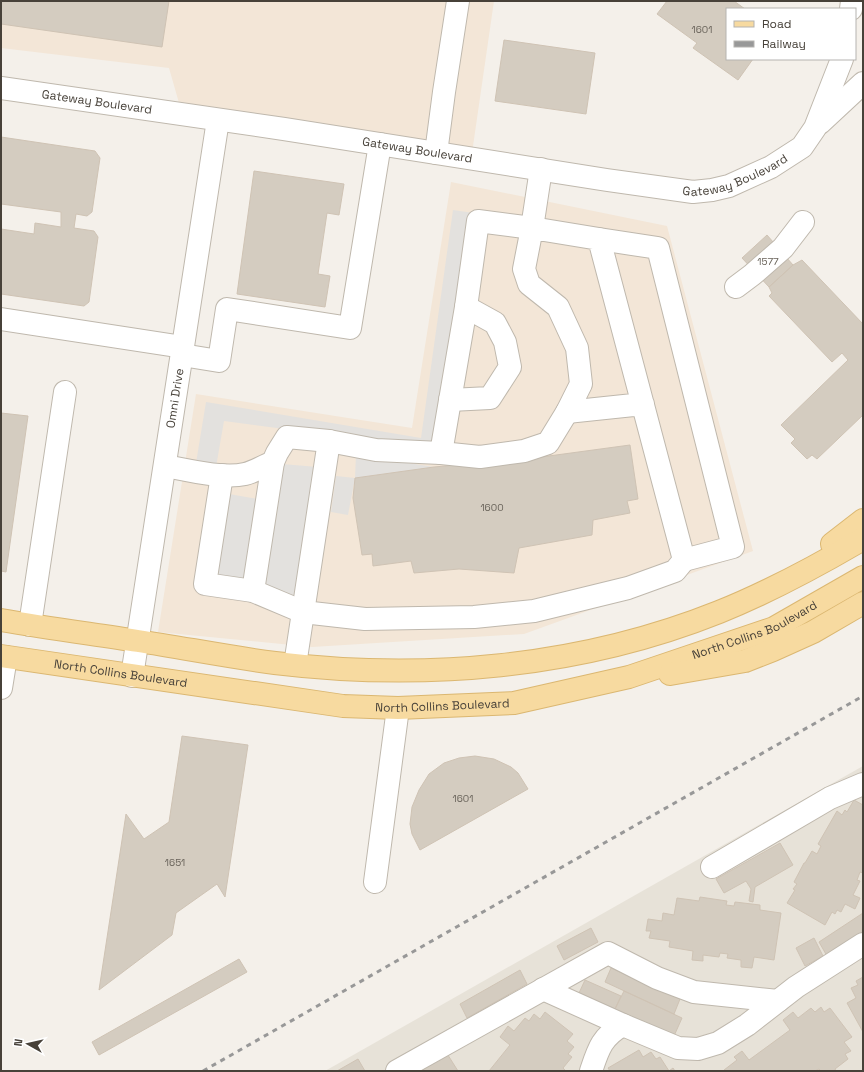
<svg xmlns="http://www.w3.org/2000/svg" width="864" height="1072" viewBox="0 0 864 1072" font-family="'Space Grotesk',sans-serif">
	<rect width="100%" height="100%" fill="#f4f0ea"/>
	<path fill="#e7e2d8" d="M 863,766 L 863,1071 L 325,1071 Z"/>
	<path fill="#f3e6d7" d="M 1,1 L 494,1 L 472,153 L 179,103 L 169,68 L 1,48 Z
		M 451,182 L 667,226 L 753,551 L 524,634 L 312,647 L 158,632 L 196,394 L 412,428 Z"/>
	<path fill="#e3e1de" d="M 453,210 L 474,213 L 436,449 L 224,421 L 216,467 L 196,463 L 206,402 L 421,438 Z
		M 356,455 L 434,467 L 355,478 L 348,515 L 331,512 L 336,476 L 355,478 Z
		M 282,464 L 318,467 L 298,597 L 264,591 Z
		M 229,494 L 263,500 L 249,585 L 215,579 Z"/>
	<path fill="#d4ccc0" stroke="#cfc3b4" d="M 1,1 L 169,1 L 162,47 L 1,24 Z
		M 667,1 L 734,1 L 745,9 L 727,9 L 727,59 L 753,59 L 738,80 L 693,48 L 697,43 L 657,14 Z
		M 504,40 L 595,53 L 586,114 L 495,101 Z
		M 1,137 L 95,151 L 100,158 L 92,212 L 87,216 L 76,214 L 74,228 L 94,231 L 98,237 L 89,302 L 84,306 L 1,294 L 1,229 L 34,234 L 35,223 L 61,227 L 61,212 L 1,204 Z
		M 254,171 L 344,184 L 339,215 L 327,213 L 318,274 L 330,276 L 325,307 L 237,294 Z
		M 767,235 L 793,265 L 769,287 L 742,258 Z
		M 802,260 L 863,324 L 863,415 L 817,459 L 812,455 L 807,459 L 791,443 L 795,439 L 781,425 L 848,360 L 842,353 L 832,362 L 769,296 L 772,293 L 769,287 L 793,265 Z
		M 1,413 L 28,416 L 6,572 L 1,571 Z
		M 630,445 L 638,499 L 627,501 L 630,513 L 593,520 L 592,535 L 519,548 L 514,573 L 459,569 L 414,573 L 411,561 L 373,566 L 372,554 L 362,555 L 353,498 L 355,478 L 434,467 L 534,458 Z
		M 182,736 L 248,745 L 225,897 L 217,884 L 176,913 L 172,935 L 99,990 L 126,814 L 144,839 L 169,822 Z
		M 475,756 L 494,759 L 511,767 L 518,773 L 528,789 L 420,850 L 412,834 L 410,824 L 412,807 L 419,790 L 429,774 L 444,763 L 459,758 Z
		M 854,800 L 863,805 L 863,873 L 860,872 L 857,880 L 860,881 L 853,895 L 860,898 L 855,909 L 845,904 L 841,912 L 837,910 L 835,914 L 832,912 L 825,925 L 787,903 L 795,890 L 793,889 L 797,884 L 794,882 L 804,863 L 805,863 L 812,851 L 817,854 L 821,846 L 818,844 L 837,811 L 842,815 L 845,810 L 847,812 Z
		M 780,843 L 793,865 L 755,887 L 753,902 L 749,901 L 751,889 L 746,881 L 724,893 L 716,879 Z
		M 700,897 L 727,901 L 726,905 L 734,906 L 735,902 L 760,905 L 760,910 L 781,913 L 774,960 L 754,957 L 752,968 L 741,967 L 741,960 L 727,958 L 728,954 L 720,953 L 719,957 L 703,955 L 703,961 L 692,960 L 693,951 L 669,947 L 670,941 L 649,938 L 651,931 L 646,931 L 648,919 L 662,921 L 663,913 L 674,915 L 677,898 L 699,901 Z
		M 863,913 L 863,932 L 827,956 L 819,942 Z
		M 591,928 L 598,942 L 564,960 L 557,946 Z
		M 814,938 L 823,956 L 805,966 L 796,948 Z
		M 239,959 L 247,972 L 99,1055 L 92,1042 Z
		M 611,968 L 680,999 L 674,1014 L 605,982 Z
		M 520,970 L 527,984 L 467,1018 L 460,1004 Z
		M 863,977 L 863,1032 L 847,1003 L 856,998 L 851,988 L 858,985 L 856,981 Z
		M 585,980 L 621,996 L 615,1009 L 579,993 Z
		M 624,991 L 682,1018 L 674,1036 L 615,1009 Z
		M 821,1007 L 824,1012 L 830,1008 L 852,1037 L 844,1042 L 851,1051 L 845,1054 L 848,1059 L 835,1069 L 836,1071 L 821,1071 L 819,1069 L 815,1071 L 725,1071 L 724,1070 L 737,1060 L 734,1057 L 742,1051 L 749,1060 L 790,1030 L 783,1020 L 793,1012 L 798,1018 L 811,1008 L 815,1012 Z
		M 545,1012 L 573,1034 L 567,1041 L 574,1047 L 568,1054 L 572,1057 L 563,1068 L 566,1071 L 489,1071 L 510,1045 L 500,1037 L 508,1026 L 514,1031 L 525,1018 L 529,1021 L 534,1014 L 540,1019 Z
		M 639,1050 L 643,1057 L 651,1052 L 656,1059 L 660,1057 L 669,1071 L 673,1068 L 675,1071 L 610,1071 L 608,1068 Z
		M 446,1052 L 458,1071 L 415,1071 Z
		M 358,1059 L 365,1071 L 337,1071 Z"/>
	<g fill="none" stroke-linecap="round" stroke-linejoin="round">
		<defs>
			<g id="minor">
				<path d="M 851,9 L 852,1"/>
				<path id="s1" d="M 1,88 L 284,129 L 607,180 L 693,192 L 712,190 L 729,186 L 771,167 L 802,147 L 815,128 L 842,59"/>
				<path d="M 820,123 L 863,83"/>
				<path d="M 436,153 L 444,92 L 458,1"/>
				<path d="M 599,239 L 658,248 L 733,547 L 684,560"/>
				<path d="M 736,287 L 752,275 L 783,248 L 803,222"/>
				<path d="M 1,319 L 183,347"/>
				<path d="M 182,355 L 219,361 L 227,309 L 350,328 L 380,144"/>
				<path d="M 450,400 L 490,398 L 510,367 L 505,342 L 495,323 L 466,307"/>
				<path d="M 441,453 L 480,457 L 524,451 L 548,443 L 567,412"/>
				<path d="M 165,466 C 187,470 223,479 245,474 C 254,472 264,466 273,462 L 277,453 L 287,437 L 329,441 L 376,450 L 441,453 L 466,307 L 478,221 L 532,228 L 541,169"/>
				<path d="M 222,475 L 205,584 L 253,591 L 303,612 L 365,619 L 474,617 L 534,611 L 628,588 L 675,571 L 684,560 L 599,239 L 532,228 L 524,269 L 529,284 L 558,307 L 577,348 L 581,384 L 567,412 L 643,404"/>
				<path d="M 253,591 L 273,462"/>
				<path d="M 30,625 L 65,392"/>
				<path d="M 295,665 L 329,441"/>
				<path id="s2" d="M 132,676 L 218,120"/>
				<path d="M 1,688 L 6,657"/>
				<path d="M 712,867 L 830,798 L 863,784"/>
				<path d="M 375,882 L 398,708"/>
				<path d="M 543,989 L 623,1025 L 678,1048 L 698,1049 L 718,1043 L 747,1025 L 796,987 L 863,944"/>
				<path d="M 397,1071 L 608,953 L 657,978 L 694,992 L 778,1001"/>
				<path d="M 591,1071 C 598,1050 602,1036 623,1025"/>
			</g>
			<g id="major">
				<path d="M 832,544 L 863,520"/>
				<path d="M 1,620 C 47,628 93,634 138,641 C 184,648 229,657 275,663 C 424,681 579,668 719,612 C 769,592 817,566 863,539"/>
				<path id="s3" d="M 1,656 L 343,706 L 398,708 L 514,703 L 629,677 L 774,628 L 863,577"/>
				<path d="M 670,674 L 745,661 L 773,650 L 813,632 L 863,603"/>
			</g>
		</defs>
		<use href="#minor" stroke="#bfb8ad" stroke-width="24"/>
		<use href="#major" stroke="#dbb771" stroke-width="24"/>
		<use href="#minor" stroke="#fff" stroke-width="22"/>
		<use href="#major" stroke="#f7daa0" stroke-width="22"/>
		<path stroke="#989898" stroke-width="3" stroke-dasharray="5 5" stroke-linecap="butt" d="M 203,1071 L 863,696"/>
	</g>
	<g text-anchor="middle" stroke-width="3" stroke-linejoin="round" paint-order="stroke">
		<g font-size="10" fill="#6a645b">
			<text x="702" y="33">1601</text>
			<text x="768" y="265">1577</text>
			<text x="492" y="511">1600</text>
			<text x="463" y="802">1601</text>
			<text x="175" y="866">1651</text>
		</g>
		<g font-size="12" fill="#474139" stroke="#fff">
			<text dy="4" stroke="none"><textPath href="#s1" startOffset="97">Gateway Boulevard</textPath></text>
			<text dy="4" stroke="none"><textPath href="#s1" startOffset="421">Gateway Boulevard</textPath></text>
			<text dy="4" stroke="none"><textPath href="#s1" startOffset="745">Gateway Boulevard</textPath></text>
			<text dy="4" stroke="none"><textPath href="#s2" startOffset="281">Omni Drive</textPath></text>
			<text dy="4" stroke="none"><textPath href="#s3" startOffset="769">North Collins Boulevard</textPath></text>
			<text dy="4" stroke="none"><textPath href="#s3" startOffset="121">North Collins Boulevard</textPath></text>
			<text dy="4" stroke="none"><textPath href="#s3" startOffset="445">North Collins Boulevard</textPath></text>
		</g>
	</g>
	<rect width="864" height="1072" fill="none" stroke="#474139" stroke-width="4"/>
	<rect x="726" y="8" width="130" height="52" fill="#ffffff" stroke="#b5b3b0"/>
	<rect x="734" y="21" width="20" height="6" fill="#f7daa0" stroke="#b5b3b0"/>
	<text x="762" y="28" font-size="12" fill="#474139">Road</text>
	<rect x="734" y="41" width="20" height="6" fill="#989898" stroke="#b5b3b0"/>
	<text x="762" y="48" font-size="12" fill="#474139">Railway</text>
	<g transform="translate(28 1044) rotate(278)" stroke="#ffffff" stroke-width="3" paint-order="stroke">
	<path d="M0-3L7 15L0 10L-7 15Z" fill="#474139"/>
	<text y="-6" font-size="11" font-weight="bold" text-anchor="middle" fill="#474139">N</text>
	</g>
</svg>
